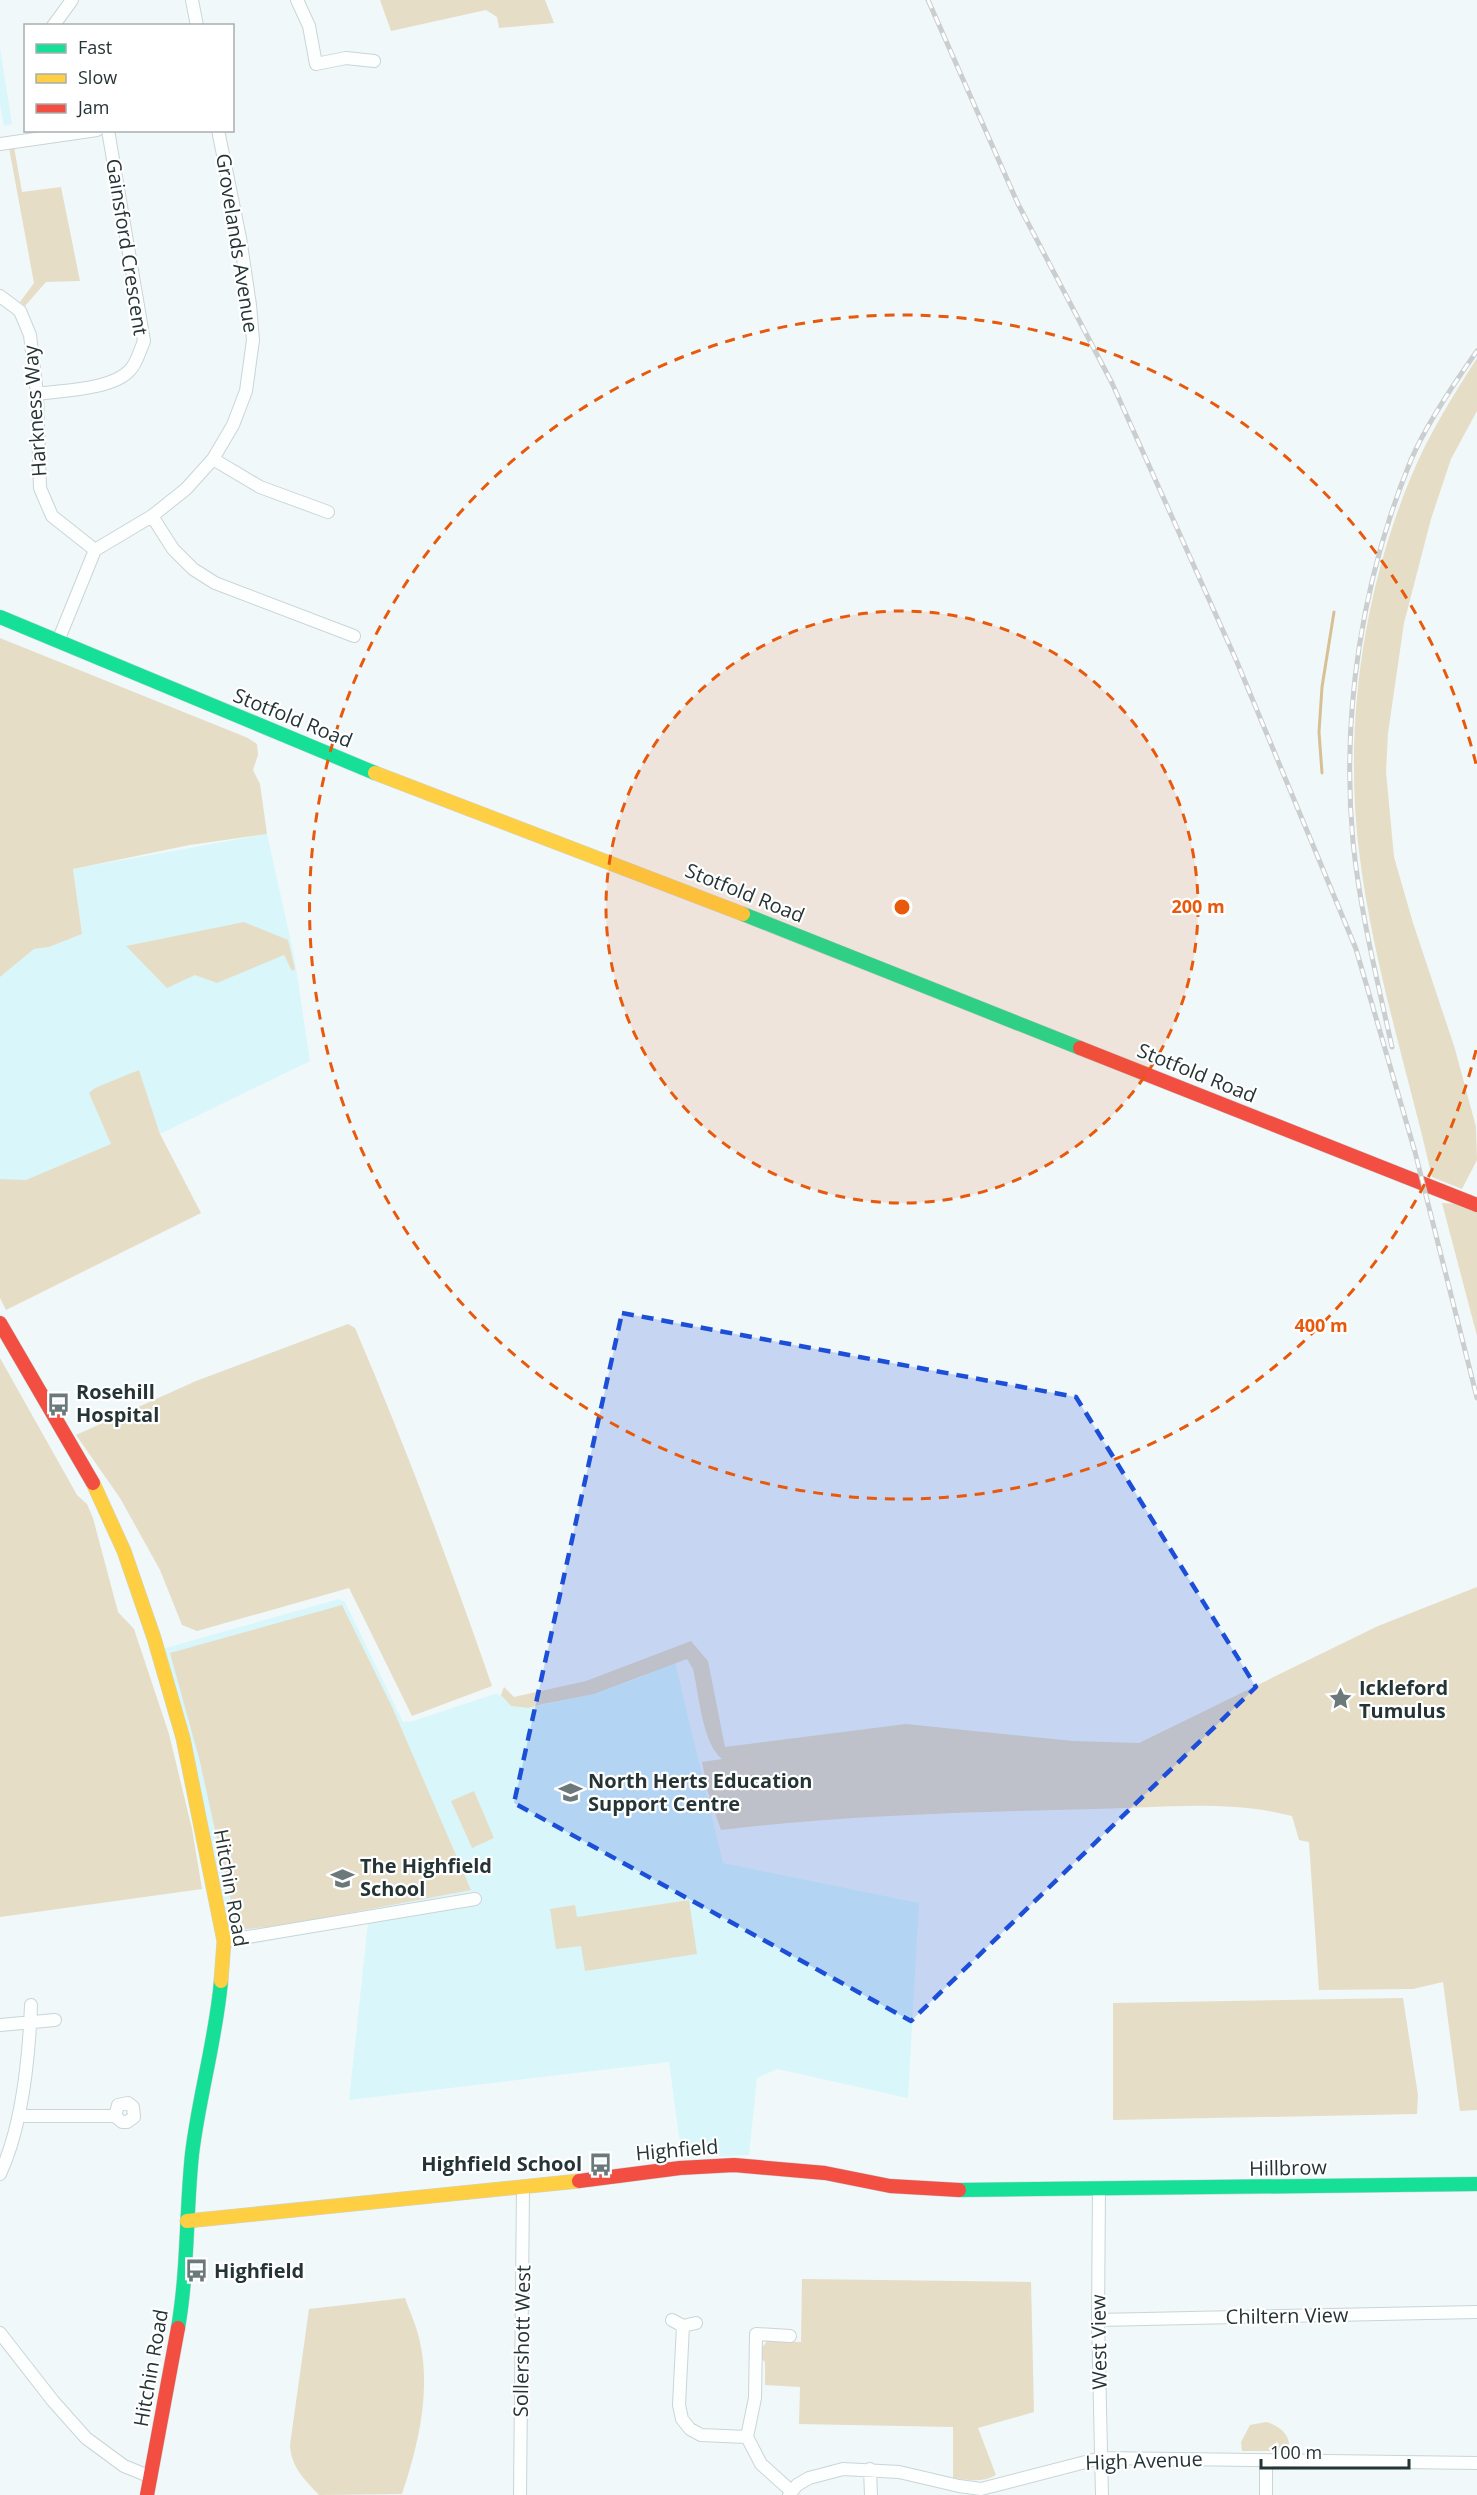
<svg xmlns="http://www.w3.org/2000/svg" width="1477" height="2495" viewBox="0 0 1477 2495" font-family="'Open Sans',sans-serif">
	<rect width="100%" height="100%" fill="#f0f8f9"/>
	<path fill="#d9f7fb" d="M 0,48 L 12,124 L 4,126 L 0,104 Z
		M 267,834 L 294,955 L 310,1061 L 160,1134 L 139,1070 L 119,1148 L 0,1198 L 0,977 L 34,949 L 49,947 L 82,934 L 73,869 Z
		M 339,1599 L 345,1602 L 403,1722 L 413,1721 L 495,1694 L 501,1695 L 511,1706 L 528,1708 L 594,1694 L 636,1679 L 675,1662 L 723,1863 L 919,1903 L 908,2098 L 777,2069 L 757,2078 L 749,2155 L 682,2158 L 669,2062 L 349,2100 L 368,1923 L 231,1948 L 155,1651 Z"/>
	<path fill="#e6ddc7" d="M 380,0 L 545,0 L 554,23 L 499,28 L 497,17 L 486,10 L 391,31 Z
		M 14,147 L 22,192 L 61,187 L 80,281 L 46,282 L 25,306 L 20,302 L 34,283 L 9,148 Z
		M 1477,358 L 1477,411 L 1451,459 L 1431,519 L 1404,623 L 1388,733 L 1386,772 L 1394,857 L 1413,923 L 1455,1049 L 1476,1127 L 1477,1160 L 1462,1189 L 1432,1177 C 1408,1072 1374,967 1360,859 C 1343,733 1362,594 1411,477 C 1428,435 1453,396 1477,358 Z
		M 0,638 L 248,738 L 257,744 L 258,755 L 253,770 L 260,784 L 267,834 L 190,845 L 73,869 L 82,934 L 49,947 L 34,949 L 0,977 Z
		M 244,922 L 288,940 L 295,969 L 292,971 L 284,955 L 217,983 L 195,975 L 167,988 L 126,946 Z
		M 139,1070 L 160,1134 L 201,1213 L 6,1310 L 0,1298 L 0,1179 L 26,1180 L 111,1144 L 89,1093 L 95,1088 Z
		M 1442,1203 L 1456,1204 L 1477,1212 L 1477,1336 Z
		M 348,1324 L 355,1328 C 405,1445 450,1565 492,1686 L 412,1716 L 349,1588 L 197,1631 L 182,1625 L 160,1570 L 120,1498 L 76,1435 L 196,1381 Z
		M 0,1358 L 77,1495 L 87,1504 L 93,1518 L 118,1612 L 134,1629 L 169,1734 L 192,1829 L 202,1889 L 0,1917 Z
		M 1477,1587 L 1477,2110 L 1460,2111 L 1443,1982 L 1413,1989 L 1319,1990 L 1309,1842 L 1299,1840 L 1292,1816 C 1226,1799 1159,1808 1093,1809 C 968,1812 844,1815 721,1830 L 708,1792 L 702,1762 L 722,1759 C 702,1743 699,1694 693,1669 L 687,1659 L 594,1694 L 543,1704 L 528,1708 L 511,1706 L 501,1695 L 504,1687 L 514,1697 L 586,1681 L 691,1641 L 708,1661 L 725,1747 L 906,1724 L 1073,1741 L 1139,1743 L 1378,1626 Z
		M 342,1605 L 393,1709 L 471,1890 L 286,1925 L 237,1930 L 200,1762 L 170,1653 Z
		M 474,1791 L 494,1838 L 472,1848 L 451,1801 Z
		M 689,1900 L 697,1954 L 585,1971 L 581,1946 L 556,1949 L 550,1909 L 575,1905 L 577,1917 Z
		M 1403,1998 L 1418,2095 L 1417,2114 L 1113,2120 L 1113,2003 Z
		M 802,2279 L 1031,2282 L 1034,2412 L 978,2428 L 996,2475 C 982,2483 968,2480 953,2478 L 953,2427 L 799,2424 L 800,2387 L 765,2385 L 765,2362 L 761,2358 L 762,2348 L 767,2341 L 801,2342 Z
		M 405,2298 C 410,2312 417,2327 420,2342 C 431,2393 418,2446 402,2494 L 319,2495 C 304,2479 291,2467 290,2445 L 309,2309 Z
		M 1266,2422 C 1279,2425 1293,2436 1288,2451 L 1242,2451 L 1241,2442 L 1250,2425 Z"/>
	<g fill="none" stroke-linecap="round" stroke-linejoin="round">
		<path stroke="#d7c194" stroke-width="3" d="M 1322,773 L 1319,732 L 1322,687 L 1334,612"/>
		<defs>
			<path id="street" d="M 192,0 L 197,26
				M 297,0 L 309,26 L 316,64 L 346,58 L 374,61
				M 53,26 L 72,0
				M 0,144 L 97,130
				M 0,296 L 20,311 L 30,335 L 37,394 L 40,488 L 52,516 L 95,550
				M 37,394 C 63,390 112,390 130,370 C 137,363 140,350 144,341 L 108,130
				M 213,459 L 260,487 L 328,512
				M 152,516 L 173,549 L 193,569 L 215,583 L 354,636
				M 58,641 L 95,550 L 152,516 L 186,489 L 213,459 L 233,425 L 246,391 L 253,340 L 250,305 L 240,238 L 218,130
				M 224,1941 L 475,1899
				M 0,2025 L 55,2020
				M 19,2116 L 115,2116 L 122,2122 L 127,2122 L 134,2117 L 133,2107 L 128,2103 L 118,2105 L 115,2116
				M 0,2174 C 22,2127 29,2057 31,2005
				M 1099,2189 L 1098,2320 L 1102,2495
				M 672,2320 L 683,2326 L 696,2323
				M 1098,2320 L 1477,2312
				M 683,2326 L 679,2405 L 682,2419 L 690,2429 L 701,2435 L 747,2437
				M 0,2333 L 53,2401 L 86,2438 L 124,2466 L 151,2477
				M 790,2336 L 756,2334 L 755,2398 L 747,2437 L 761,2464 L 791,2491
				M 1266,2461 L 1266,2495
				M 870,2469 L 871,2495
				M 520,2495 L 523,2188
				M 789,2495 L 797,2485 L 809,2478 L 843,2469 L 899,2472 L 959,2486 L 981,2489 L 1101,2458 L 1477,2463"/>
			<path id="fast" d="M 0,617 L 375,773
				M 743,914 L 1080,1048
				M 959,2190 L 1477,2184
				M 178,2328 C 188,2270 186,2212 192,2154 C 199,2096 216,2039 221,1981"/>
			<path id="slow" d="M 375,773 L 743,914
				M 93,1483 L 124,1551 L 154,1638 L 183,1738 L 224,1941 L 221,1981
				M 187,2221 L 579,2181"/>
			<path id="jam" d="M 1080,1048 L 1477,1205
				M 0,1323 L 93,1483
				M 579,2181 L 680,2168 L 734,2165 L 825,2173 L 890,2186 L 959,2190
				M 147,2495 L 178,2328"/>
		</defs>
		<use href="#street" stroke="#cad5d6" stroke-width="14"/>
		<use href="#fast" stroke="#cad5d6" stroke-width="15"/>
		<use href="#slow" stroke="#cad5d6" stroke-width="15"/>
		<use href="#jam" stroke="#cad5d6" stroke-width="15"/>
		<use href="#street" stroke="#fdfefe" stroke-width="12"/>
		<use href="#fast" stroke="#16e098" stroke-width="14"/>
		<use href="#slow" stroke="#ffcf43" stroke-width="14"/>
		<use href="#jam" stroke="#f24e42" stroke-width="14"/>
		<defs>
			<path id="rail" d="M 928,0 L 1018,204 L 1112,383 L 1237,662 L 1356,949 L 1415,1152 L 1477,1398
				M 1392,1047 C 1377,979 1360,911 1353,842 C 1341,713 1362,579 1411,460 C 1426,425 1455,382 1477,351"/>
		</defs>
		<use href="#rail" stroke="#cbcecf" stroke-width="5"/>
		<use href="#rail" stroke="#fff" stroke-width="3" stroke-dasharray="9" stroke-linecap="butt"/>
	</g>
	<path fill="#1d4ed8" fill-opacity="0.2" stroke="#1d4ed8" stroke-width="4.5" stroke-dasharray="12 8" stroke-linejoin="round" d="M 622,1313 L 1076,1397 L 1256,1687 L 911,2021 L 514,1803 Z"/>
	<circle cx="902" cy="907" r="296" fill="#e8590c" fill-opacity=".12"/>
	<g fill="none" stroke="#e8590c" stroke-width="3" stroke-dasharray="10 8">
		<circle cx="902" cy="907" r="296"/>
		<path d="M1476 1050A592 592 0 1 1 1476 764"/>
	</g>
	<defs>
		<symbol id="bus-bare" viewBox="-9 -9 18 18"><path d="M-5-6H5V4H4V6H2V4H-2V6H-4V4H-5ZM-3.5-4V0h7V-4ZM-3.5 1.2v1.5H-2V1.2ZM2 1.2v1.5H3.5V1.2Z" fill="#6c797a" stroke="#fff" stroke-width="2.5" paint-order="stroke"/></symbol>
		<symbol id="sight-bare" viewBox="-9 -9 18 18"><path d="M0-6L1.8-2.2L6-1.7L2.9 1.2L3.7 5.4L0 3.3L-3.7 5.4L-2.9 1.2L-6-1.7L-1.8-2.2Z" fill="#6c797a" stroke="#fff" stroke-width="2.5" paint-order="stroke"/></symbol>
		<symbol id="school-bare" viewBox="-9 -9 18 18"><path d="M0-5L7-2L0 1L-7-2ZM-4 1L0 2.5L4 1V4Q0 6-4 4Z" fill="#6c797a" stroke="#fff" stroke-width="2.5" paint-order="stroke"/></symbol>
	</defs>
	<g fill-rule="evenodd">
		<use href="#bus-bare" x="42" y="1388" width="33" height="33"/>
		<use href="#sight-bare" x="1324" y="1682" width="33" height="33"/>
		<use href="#school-bare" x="554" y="1776" width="33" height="33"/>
		<use href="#school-bare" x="326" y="1862" width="33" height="33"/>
		<use href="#bus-bare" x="584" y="2148" width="33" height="33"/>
		<use href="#bus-bare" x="180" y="2254" width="33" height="33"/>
	</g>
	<g text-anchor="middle" stroke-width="4.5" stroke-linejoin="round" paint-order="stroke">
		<g font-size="20" fill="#253435" stroke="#fff">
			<text transform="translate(237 243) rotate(81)" y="7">Grovelands Avenue</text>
			<text transform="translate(127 247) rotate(81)" y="7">Gainsford Crescent</text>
			<text transform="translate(35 411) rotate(-94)" y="7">Harkness Way</text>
			<text transform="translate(293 718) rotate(22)" y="7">Stotfold Road</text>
			<text transform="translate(745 893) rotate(22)" y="7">Stotfold Road</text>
			<text transform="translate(1197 1073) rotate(22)" y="7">Stotfold Road</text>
			<text transform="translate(231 1888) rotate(80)" y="7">Hitchin Road</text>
			<text transform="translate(677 2150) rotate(-5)" y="7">Highfield</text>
			<text transform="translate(1288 2168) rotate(-1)" y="7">Hillbrow</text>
			<text transform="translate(1287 2316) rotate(-1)" y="7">Chiltern View</text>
			<text transform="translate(522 2341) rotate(-89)" y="7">Sollershott West</text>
			<text transform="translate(1099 2342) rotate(-91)" y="7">West View</text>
			<text transform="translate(151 2368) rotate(-80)" y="7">Hitchin Road</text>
			<text transform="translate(1144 2461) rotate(-2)" y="7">High Avenue</text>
		</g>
		<g font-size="20" font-weight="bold" fill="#253435" stroke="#fff" text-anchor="start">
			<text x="76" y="1399">Rosehill<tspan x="76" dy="23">Hospital</tspan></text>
			<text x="1359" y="1695">Ickleford<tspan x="1359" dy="23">Tumulus</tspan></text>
			<text x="588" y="1788">North Herts Education<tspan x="588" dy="23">Support Centre</tspan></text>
			<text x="360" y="1873">The Highfield<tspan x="360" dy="23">School</tspan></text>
			<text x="582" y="2171" text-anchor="end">Highfield School</text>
			<text x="214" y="2278">Highfield</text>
		</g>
	</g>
	<circle cx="902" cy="907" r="9" fill="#e8590c" stroke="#fff" stroke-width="3"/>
	<g font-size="18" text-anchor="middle" font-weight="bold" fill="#e8590c" stroke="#fff" stroke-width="4.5" stroke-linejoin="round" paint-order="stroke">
		<text x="1198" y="913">200 m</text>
		<text x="1321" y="1332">400 m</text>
	</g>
	<rect x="24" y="24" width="210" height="108" fill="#ffffff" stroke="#a8aeae" stroke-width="1.5"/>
	<rect x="36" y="44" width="30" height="9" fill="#16e098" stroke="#a8aeae" stroke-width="1.5"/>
	<text x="78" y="54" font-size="18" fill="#253435">Fast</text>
	<rect x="36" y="74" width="30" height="9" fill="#ffcf43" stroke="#a8aeae" stroke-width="1.5"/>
	<text x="78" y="84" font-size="18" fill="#253435">Slow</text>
	<rect x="36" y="104" width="30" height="9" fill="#f24e42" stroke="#a8aeae" stroke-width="1.5"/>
	<text x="78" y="114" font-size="18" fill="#253435">Jam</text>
	<path d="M1261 2459v9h148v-9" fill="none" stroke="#253435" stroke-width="3"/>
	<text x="1270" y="2459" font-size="18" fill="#253435" stroke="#ffffff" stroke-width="4.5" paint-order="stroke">100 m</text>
</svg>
